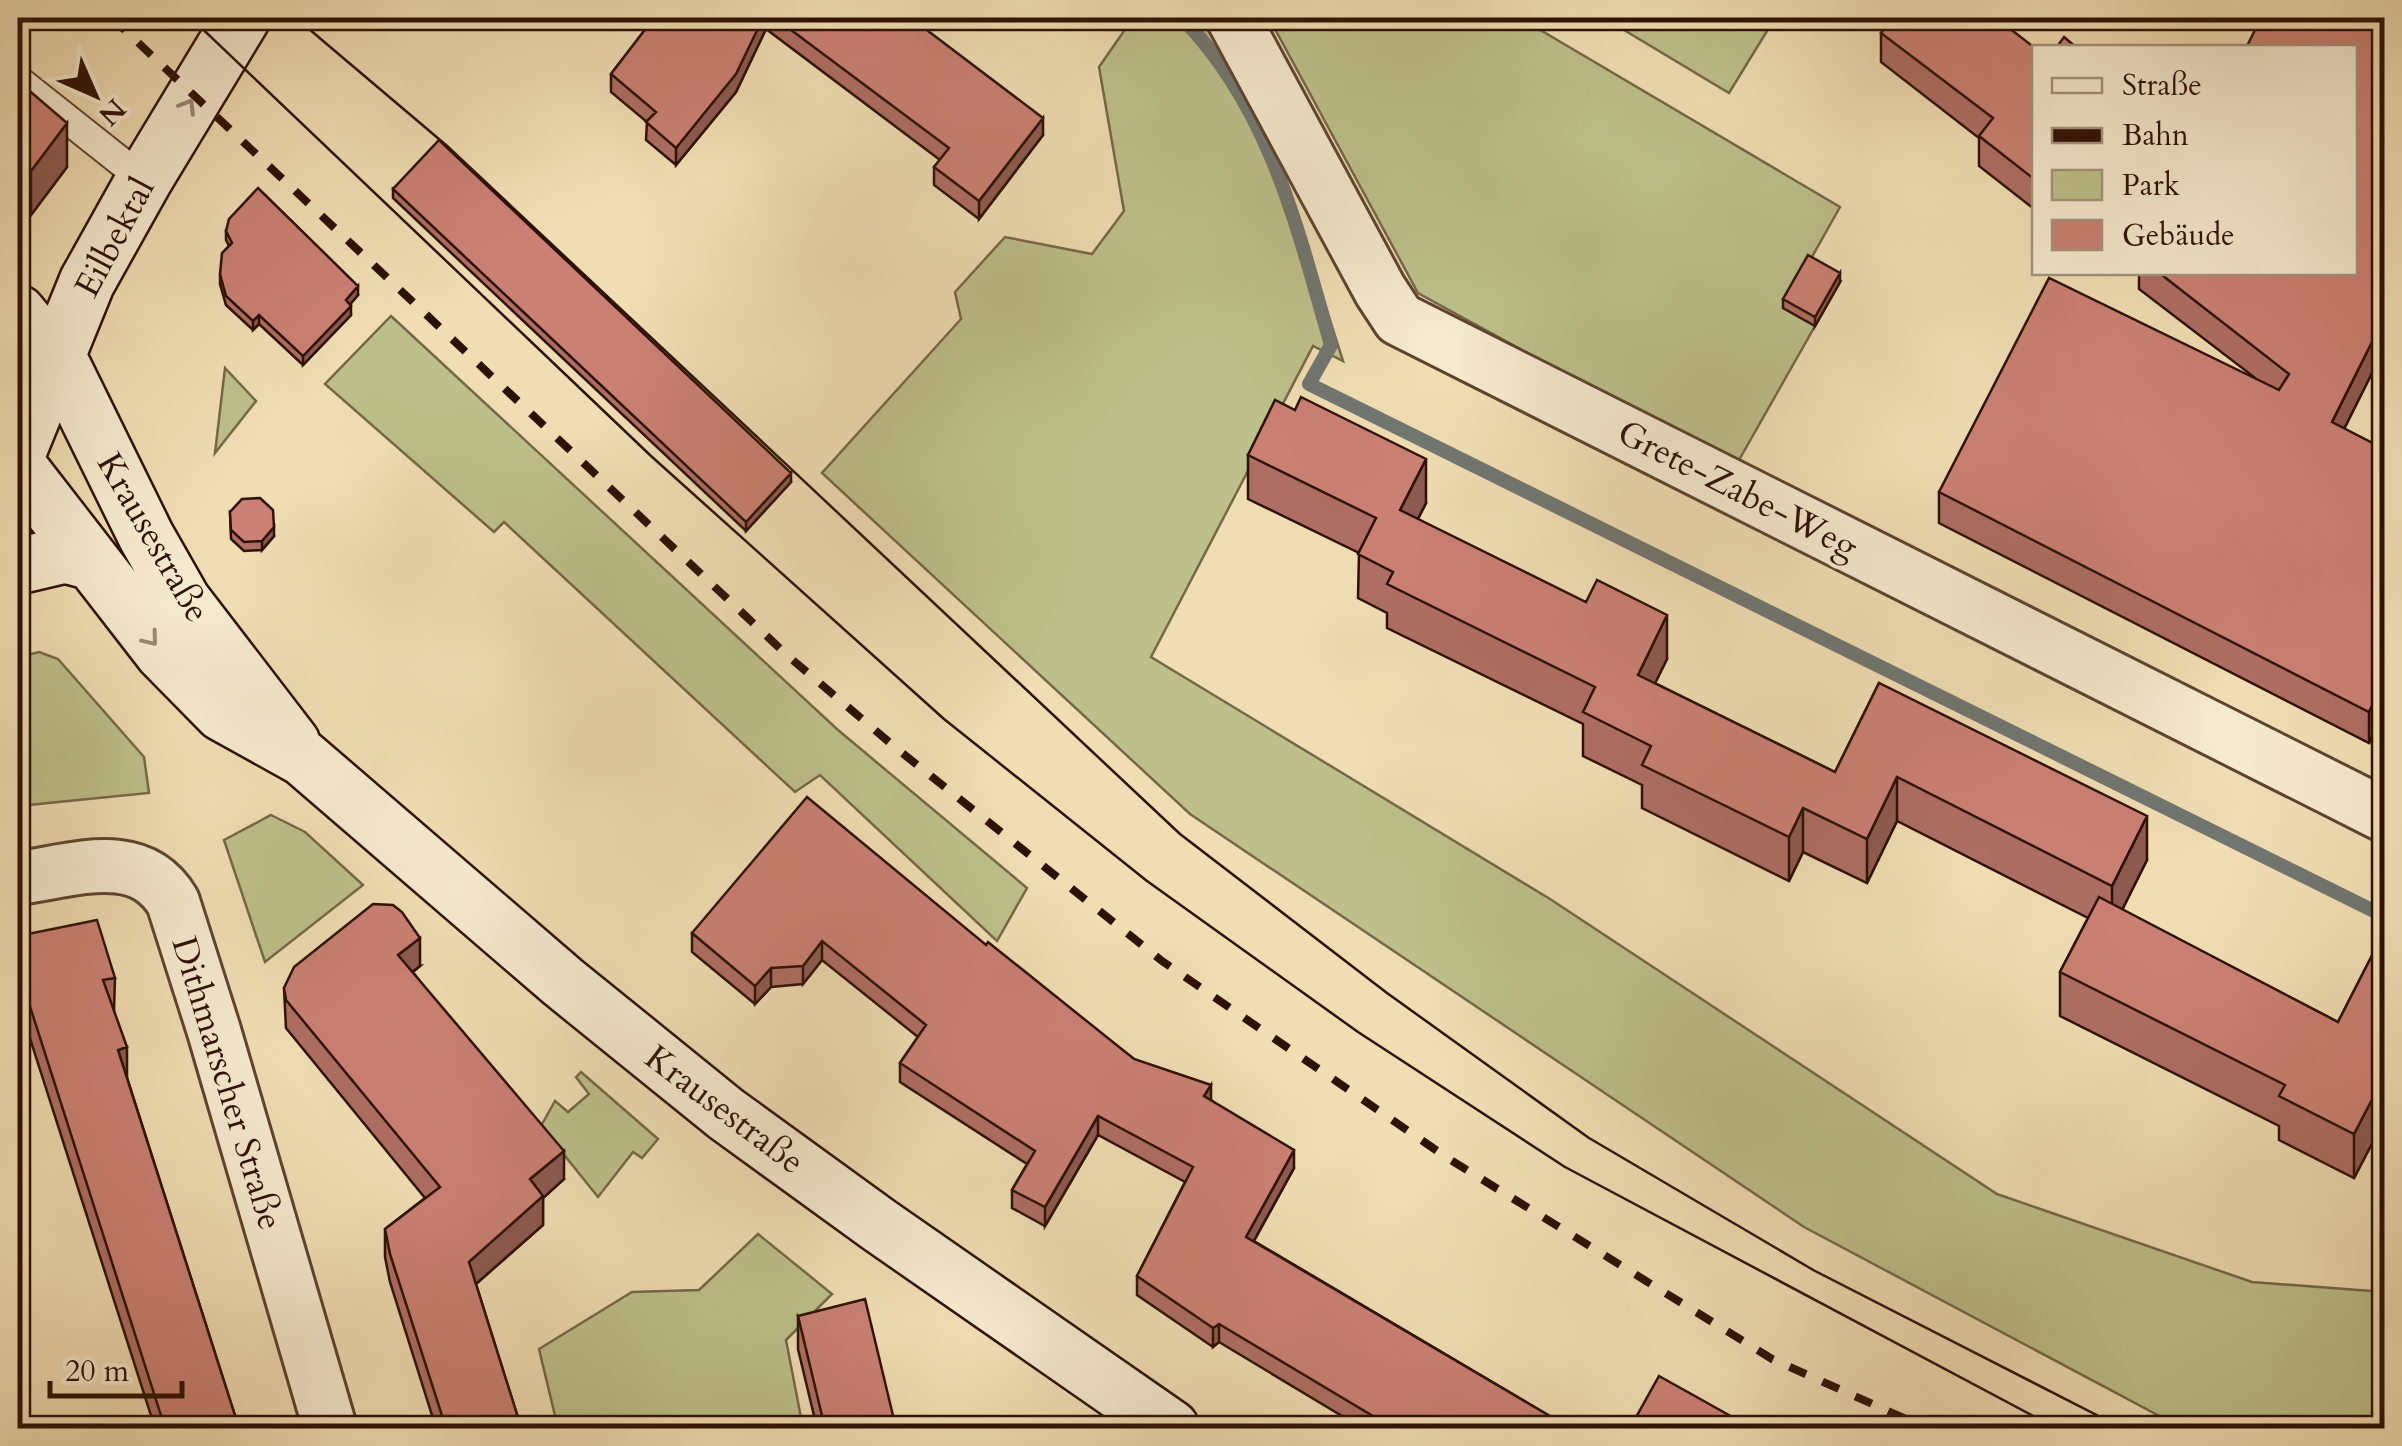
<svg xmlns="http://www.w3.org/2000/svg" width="2402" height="1446" viewBox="0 0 2402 1446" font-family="Cardo,serif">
	<rect width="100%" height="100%" fill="#f0ddb3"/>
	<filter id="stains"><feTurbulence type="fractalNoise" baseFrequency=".002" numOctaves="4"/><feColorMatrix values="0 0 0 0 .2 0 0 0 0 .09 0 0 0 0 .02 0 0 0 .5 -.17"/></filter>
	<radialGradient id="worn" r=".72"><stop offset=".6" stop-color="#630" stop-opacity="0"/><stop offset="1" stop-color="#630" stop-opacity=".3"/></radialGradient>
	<path fill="#bdc08a" stroke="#766848" stroke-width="2.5" d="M 1133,18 L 1195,18 L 1220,42 L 1268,124 L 1343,361 L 1313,346 L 1151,657 L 1550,899 L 1997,1194 L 2252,1282 L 2384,1292 L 2384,1428 L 2182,1428 L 1804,1227 L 1190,814 L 822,473 L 961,319 L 955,292 L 1005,237 L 1092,254 L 1124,211 L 1099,67 Z
		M 1269,18 L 1520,18 L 1840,207 L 1808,264 L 1840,282 L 1735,467 L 1418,293 Z
		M 1604,18 L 1775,18 L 1729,93 Z
		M 391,316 L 838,730 L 1027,888 L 997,941 L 820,775 L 795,792 L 504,522 L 494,532 L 325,384 Z
		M 225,368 L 256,401 L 215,453 Z
		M 39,652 L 58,659 L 144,757 L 149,793 L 18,806 L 18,676 L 27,655 Z
		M 271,815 L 305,832 L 363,885 L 265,962 L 224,840 Z
		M 581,1072 L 658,1139 L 642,1158 L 633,1152 L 598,1197 L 541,1126 L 555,1101 L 568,1112 L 589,1094 L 576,1077 Z
		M 758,1234 L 832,1294 L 786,1340 L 803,1428 L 558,1428 L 539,1349 L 632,1292 L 699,1290 Z"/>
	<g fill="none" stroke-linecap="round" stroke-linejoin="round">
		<path stroke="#717670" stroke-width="14" d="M 1182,18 C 1270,108 1297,227 1331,345 L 1309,384 L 2384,916"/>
		<defs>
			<path id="lane" d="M 18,80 L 144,180"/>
			<path id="street" d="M 1233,18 L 1380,290 L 1399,319 L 2384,815
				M 18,878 C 73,871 139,845 173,902 L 214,1031 L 330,1428"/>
			<path id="secondary" d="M 18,313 L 64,369 L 146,536 L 183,601 L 292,743
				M 18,452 L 87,282 L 144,180 L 242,18
				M 18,466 L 163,653 L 222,713 L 303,758 L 563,982 L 726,1114 L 879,1225 L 1171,1428
				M 18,566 L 65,555 L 92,562"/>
		</defs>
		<use href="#lane" stroke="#5e4430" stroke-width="32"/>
		<use href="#street" stroke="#5e4430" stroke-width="58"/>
		<use href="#secondary" stroke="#2e1105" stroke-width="60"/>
		<use href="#lane" stroke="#f5e9ce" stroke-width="28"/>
		<use href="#street" stroke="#f5e9ce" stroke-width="52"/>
		<use href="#secondary" stroke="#f5e9ce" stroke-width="55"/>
		<path stroke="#2e1105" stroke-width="2.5" d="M 191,18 L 651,456 L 944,719 L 1147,881 L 1358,1032 L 1565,1167 L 2056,1428
			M 296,18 L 446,145 L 1180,834 L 1387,993 L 1589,1138 L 1815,1271 L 2122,1428"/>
		<path stroke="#2e1105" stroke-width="8" stroke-dasharray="18 18" stroke-linecap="butt" d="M 112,18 L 788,656 L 896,748 L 1162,961 L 1446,1157 L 1772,1359 L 1926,1428"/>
	</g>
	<path fill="#ae6e63" stroke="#2e1105" stroke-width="2.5" d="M 654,18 L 911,18 L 1043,135 L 979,219 L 934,185 L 934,167 L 940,160 L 766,29 L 736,92 L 676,165 L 646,140 L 647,122 L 611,92 L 611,74 Z
		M 2384,18 L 2384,354 L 2382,353 L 2344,429 L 2384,449 L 2384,712 L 2369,743 L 1939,523 L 1939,492 L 2254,377 L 2139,289 L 2139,272 L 2354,272 Z
		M 1881,33 L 2034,48 L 2034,209 L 1979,166 L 1979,138 L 1881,62 Z
		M 18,81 L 67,167 L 31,215 L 18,209 Z
		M 393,189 L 791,482 L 746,531 L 393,198 Z
		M 226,231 L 358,295 L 350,304 L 351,315 L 303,365 L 259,324 L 253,330 L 226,305 L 220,284 L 220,274 L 229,246 L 226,240 Z
		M 1840,282 L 1815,326 L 1783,308 L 1783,299 Z
		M 1248,455 L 1426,503 L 1418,519 L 1667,659 L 1655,683 L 1835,772 L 1879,683 L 2147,860 L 2122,910 L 2338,1022 L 2384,932 L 2384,1136 L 2378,1132 L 2354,1178 L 2279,1140 L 2279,1126 L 2060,1016 L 2060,972 L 2088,918 L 1897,821 L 1867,883 L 1803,852 L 1789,881 L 1642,808 L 1642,785 L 1583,756 L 1583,724 L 1387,628 L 1387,613 L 1358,598 L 1359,553 L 1248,499 Z
		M 230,512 L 274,536 L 262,550 L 244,551 L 231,539 Z
		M 692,933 L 986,945 L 1134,1059 L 1211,1100 L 1294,1168 L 1254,1241 L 1570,1428 L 1362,1428 L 1219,1342 L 1213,1347 L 1137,1295 L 1137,1276 L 1185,1182 L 1098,1135 L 1045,1226 L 1012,1208 L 1012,1190 L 1027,1164 L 900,1082 L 900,1063 L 918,1037 L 822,960 L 803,984 L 771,987 L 755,1004 L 692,952 Z
		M 18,936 L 115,978 L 114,1011 L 127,1078 L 239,1428 L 155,1428 L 18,1001 Z
		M 420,966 L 413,972 L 564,1179 L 543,1198 L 543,1225 L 476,1284 L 520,1424 L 537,1428 L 436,1428 L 390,1282 L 385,1257 L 385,1229 L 425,1198 L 286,1028 L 284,988 Z
		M 798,1316 L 896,1428 L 817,1428 L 798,1349 Z"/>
	<path fill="#8d5a50" stroke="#2e1105" stroke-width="2.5" d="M 763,18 L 766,18 L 766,29 L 736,92 L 676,165 L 676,148 Z
		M 1043,118 L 1043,135 L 979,219 L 979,201 Z
		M 67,123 L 67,167 L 31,215 L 31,171 Z
		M 1840,273 L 1840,282 L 1815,326 L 1815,317 Z
		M 358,286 L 358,295 L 346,309 L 346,300 Z
		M 351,306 L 351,315 L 303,365 L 303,356 Z
		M 259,315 L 259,324 L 253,330 L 253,321 Z
		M 2382,322 L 2382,353 L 2332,453 L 2332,422 Z
		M 1426,459 L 1426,503 L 1400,554 L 1400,510 Z
		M 791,473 L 791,482 L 746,531 L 746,522 Z
		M 274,527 L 274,536 L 262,550 L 262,541 Z
		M 1667,615 L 1667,659 L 1638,718 L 1638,675 Z
		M 2384,681 L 2384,712 L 2369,743 L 2369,712 Z
		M 1897,777 L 1897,821 L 1867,883 L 1867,839 Z
		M 1803,808 L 1803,852 L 1789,881 L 1789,837 Z
		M 2147,816 L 2147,860 L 2112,930 L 2112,886 Z
		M 420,938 L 420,966 L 398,983 L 398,955 Z
		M 822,941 L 822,960 L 803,984 L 803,966 Z
		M 771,968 L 771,987 L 755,1004 L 755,986 Z
		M 127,1047 L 127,1080 L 118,1050 Z
		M 1211,1085 L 1211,1103 L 1204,1096 Z
		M 2378,1088 L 2378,1132 L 2354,1178 L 2354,1134 Z
		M 1098,1116 L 1098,1135 L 1045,1226 L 1045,1207 Z
		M 1294,1150 L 1294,1168 L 1246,1255 L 1246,1237 Z
		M 564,1151 L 564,1179 L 543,1198 L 543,1225 L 469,1290 L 469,1262 L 530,1179 Z
		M 1219,1324 L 1219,1342 L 1213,1347 L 1213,1328 Z"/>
	<path fill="#ca8073" stroke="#2e1105" stroke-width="2.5" d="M 654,18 L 763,18 L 736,74 L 676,148 L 646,122 L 656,112 L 611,74 Z
		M 775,18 L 911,18 L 1043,118 L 979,201 L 934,167 L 949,148 Z
		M 1893,18 L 1996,18 L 2035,48 L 2034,179 L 1979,136 L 1993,118 L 1881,33 Z
		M 2261,18 L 2384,18 L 2384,323 L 2382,322 L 2332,422 L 2384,449 L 2384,681 L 2369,712 L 1939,492 L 2049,278 L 2279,390 L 2289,374 L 2158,272 L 2354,272 L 2354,48 L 2246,48 Z
		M 2064,37 L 2077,48 L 2056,48 Z
		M 18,81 L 67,123 L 31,171 L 18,165 Z
		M 439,140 L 791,473 L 746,522 L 393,189 Z
		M 258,188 L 358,286 L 346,300 L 351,306 L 303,356 L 259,315 L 253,321 L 226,296 L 220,274 L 222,253 L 232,243 L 226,231 L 229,219 Z
		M 1808,255 L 1840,273 L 1815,317 L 1783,299 Z
		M 1301,397 L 1426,459 L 1400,510 L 1586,602 L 1597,580 L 1667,615 L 1638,675 L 1835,772 L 1879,683 L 2147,816 L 2112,886 L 1897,777 L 1867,839 L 1803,808 L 1789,837 L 1642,765 L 1651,746 L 1583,712 L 1595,687 L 1387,584 L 1393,572 L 1358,554 L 1376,518 L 1248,455 L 1275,400 L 1295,410 Z
		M 260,498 L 273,510 L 274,527 L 262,541 L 244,542 L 231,530 L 230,512 L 242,499 Z
		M 807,797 L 986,945 L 988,942 L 1134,1059 L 1211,1085 L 1204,1096 L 1294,1150 L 1246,1237 L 1570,1428 L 1393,1428 L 1219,1324 L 1213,1328 L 1137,1276 L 1193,1167 L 1098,1116 L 1045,1207 L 1012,1190 L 1035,1151 L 900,1063 L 926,1025 L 822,941 L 803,966 L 771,968 L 755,986 L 692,933 Z
		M 2099,897 L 2338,1022 L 2384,932 L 2384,1092 L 2378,1088 L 2354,1134 L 2279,1096 L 2285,1085 L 2060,972 Z
		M 373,904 L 393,905 L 402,912 L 420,938 L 398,955 L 564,1151 L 530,1179 L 543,1196 L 469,1262 L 520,1424 L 535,1420 L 537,1428 L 446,1428 L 390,1254 L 385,1229 L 440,1187 L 286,1000 L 284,988 L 294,967 Z
		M 97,920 L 115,978 L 103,980 L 127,1047 L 118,1050 L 239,1428 L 165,1428 L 18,969 L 18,936 Z
		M 865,1299 L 896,1428 L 825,1428 L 798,1316 Z
		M 1659,1376 L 1752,1428 L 1630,1428 Z"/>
	<defs><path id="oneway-chevron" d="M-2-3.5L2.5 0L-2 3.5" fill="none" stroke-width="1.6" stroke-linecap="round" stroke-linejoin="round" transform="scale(2.5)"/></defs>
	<g stroke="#9b8874">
		<use href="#oneway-chevron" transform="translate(188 106) rotate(-59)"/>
		<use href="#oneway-chevron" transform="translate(151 639) rotate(51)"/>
	</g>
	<g text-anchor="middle" stroke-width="8" stroke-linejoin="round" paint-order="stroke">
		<g font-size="35" fill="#2e1105" stroke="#f5e9ce">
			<text transform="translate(114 237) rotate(-62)" y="12">Eilbektal</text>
			<text transform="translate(1738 489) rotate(27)" y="12">Grete-Zabe-Weg</text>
			<text transform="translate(154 537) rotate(60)" y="12">Krausestraße</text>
			<text transform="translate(228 1083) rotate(73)" y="12">Dithmarscher Straße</text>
			<text transform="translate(725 1109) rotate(37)" y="12">Krausestraße</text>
		</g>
	</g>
	<rect width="2402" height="1446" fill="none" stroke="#f0ddb3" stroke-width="60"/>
	<rect x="20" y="20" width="2362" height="1406" fill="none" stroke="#2e1105" stroke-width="5"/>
	<rect x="30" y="30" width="2342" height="1386" fill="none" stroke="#2e1105" stroke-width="2.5"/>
	<rect x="2032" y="45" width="325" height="230" fill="#f5e9ce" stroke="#a5937e" stroke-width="2.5"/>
	<rect x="2052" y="78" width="50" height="15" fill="#f5e9ce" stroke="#a5937e" stroke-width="2.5"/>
	<text x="2122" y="95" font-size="30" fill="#2e1105">Straße</text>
	<rect x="2052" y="128" width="50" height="15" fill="#2e1105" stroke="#a5937e" stroke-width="2.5"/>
	<text x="2122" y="145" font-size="30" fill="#2e1105">Bahn</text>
	<rect x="2052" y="170" width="50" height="30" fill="#bdc08a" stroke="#a5937e" stroke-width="2.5"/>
	<text x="2122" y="195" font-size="30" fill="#2e1105">Park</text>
	<rect x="2052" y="220" width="50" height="30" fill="#ca8073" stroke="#a5937e" stroke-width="2.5"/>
	<text x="2122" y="245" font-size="30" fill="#2e1105">Gebäude</text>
	<g transform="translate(95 95) rotate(135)" stroke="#f5e9ce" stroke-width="8" paint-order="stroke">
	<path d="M0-8L18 38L0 25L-18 38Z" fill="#2e1105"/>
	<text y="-15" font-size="28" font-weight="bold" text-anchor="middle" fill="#2e1105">N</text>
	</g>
	<path d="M50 1381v15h132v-15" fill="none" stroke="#2e1105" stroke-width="5"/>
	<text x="65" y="1381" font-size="30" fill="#2e1105" stroke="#f5e9ce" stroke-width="8" paint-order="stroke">20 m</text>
	<rect width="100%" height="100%" filter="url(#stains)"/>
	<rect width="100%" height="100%" fill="url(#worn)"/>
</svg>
